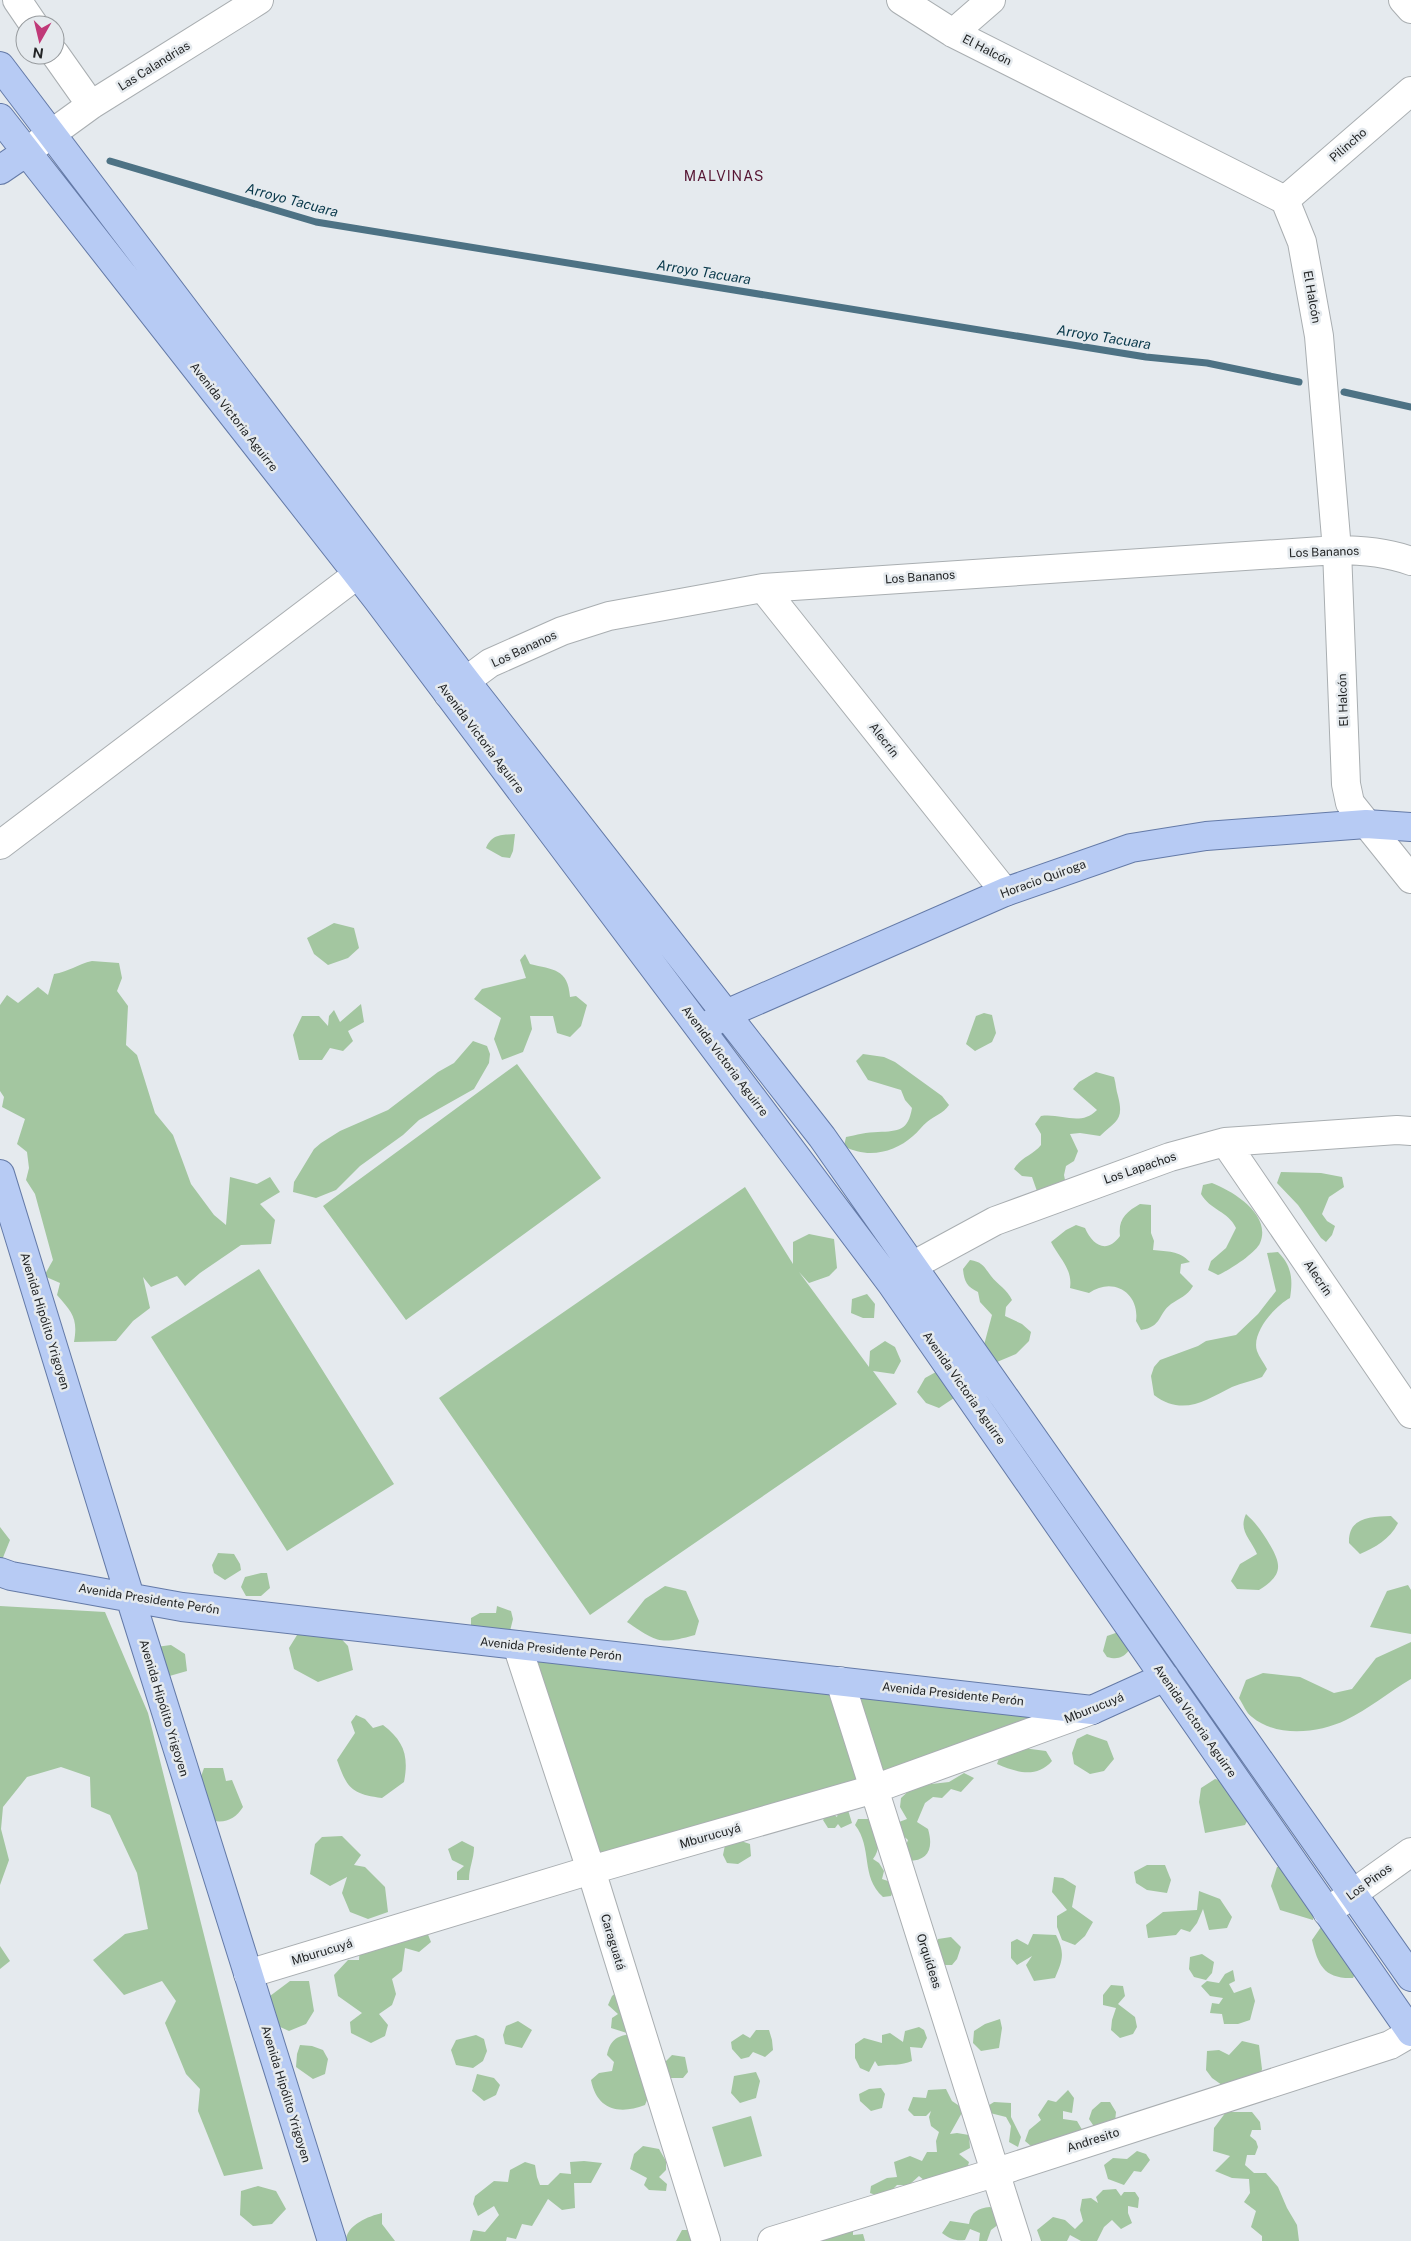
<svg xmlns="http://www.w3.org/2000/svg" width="1411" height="2241" viewBox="0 0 1411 2241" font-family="'Public Sans',sans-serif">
	<rect width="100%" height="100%" fill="#e5eaee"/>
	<path fill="#a3c6a0" d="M 515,834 L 513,851 L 510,858 L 502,857 L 486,848 C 492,834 501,835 515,834 Z
		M 334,923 L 354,928 L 359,948 L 348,958 L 328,965 L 314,954 L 307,938 Z
		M 525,954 L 530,964 C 553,970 568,968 570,997 L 576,996 L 587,1005 L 581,1026 L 570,1037 L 557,1033 L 553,1016 L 530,1016 L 532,1029 L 523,1052 L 502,1060 L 494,1039 L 501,1018 L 474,999 L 482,989 L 526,978 L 520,960 Z
		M 92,961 L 119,963 L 122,978 L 117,991 L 128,1006 L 126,1045 L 137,1055 L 155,1113 L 173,1135 L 191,1184 L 214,1215 L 226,1225 L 230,1177 L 257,1184 L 270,1177 L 280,1192 L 260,1204 L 275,1220 L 271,1244 L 241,1245 L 200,1273 L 185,1286 L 177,1276 L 151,1287 L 143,1277 L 150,1308 L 133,1321 L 116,1341 L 74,1342 C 78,1319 73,1313 57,1295 L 60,1283 L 44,1276 L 53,1260 L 35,1194 L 26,1180 L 29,1168 L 27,1152 L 17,1144 L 25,1119 L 2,1107 L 4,1097 L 0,1091 L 0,1005 L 7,995 L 18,1003 L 38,987 L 48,995 L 54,974 C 68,972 78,964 92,961 Z
		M 361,1004 L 364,1022 L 348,1031 L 353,1041 L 343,1051 L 330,1048 L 322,1060 L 299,1060 L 293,1035 L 302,1016 L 319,1016 L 328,1026 L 329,1016 L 334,1010 L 340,1022 Z
		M 984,1013 L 992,1015 L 996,1033 L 992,1042 L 975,1051 L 966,1044 L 976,1016 Z
		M 473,1041 L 487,1046 L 490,1054 L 489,1063 L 474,1089 L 419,1120 L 403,1135 L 360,1166 L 336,1190 L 316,1198 L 293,1192 L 294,1182 L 314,1149 L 321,1143 L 340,1131 L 388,1110 L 438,1072 L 454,1063 Z
		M 863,1054 L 884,1057 L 895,1062 L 942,1096 L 949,1105 C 943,1114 935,1115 927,1122 C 922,1126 918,1132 913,1136 C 894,1153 867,1159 844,1146 L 846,1137 C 856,1135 867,1132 878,1132 C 899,1131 908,1131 912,1108 L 905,1100 L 901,1090 L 868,1080 L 856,1061 Z
		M 517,1064 L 601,1178 L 406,1320 L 323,1206 Z
		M 1096,1072 L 1114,1077 C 1116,1084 1116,1090 1118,1096 C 1124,1120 1117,1120 1100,1136 L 1080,1133 L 1070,1134 L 1078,1151 L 1074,1161 L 1066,1166 L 1064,1175 L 1066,1185 L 1038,1194 L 1032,1177 L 1022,1176 L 1014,1169 C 1021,1157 1033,1155 1041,1145 L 1041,1134 L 1035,1124 L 1041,1116 C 1062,1113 1080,1127 1097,1110 L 1073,1089 L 1079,1082 Z
		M 1281,1172 L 1321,1173 L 1342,1177 L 1344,1187 L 1329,1197 L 1322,1214 L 1327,1221 L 1335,1226 L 1332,1235 L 1326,1242 L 1321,1238 L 1298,1205 L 1277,1183 Z
		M 1212,1183 C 1233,1191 1272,1215 1260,1243 C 1256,1253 1228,1271 1218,1275 L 1208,1270 L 1211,1261 L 1226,1248 L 1236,1228 C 1228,1211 1210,1210 1201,1194 L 1203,1185 Z
		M 745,1187 L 793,1264 L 793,1242 L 809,1234 L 834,1239 L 837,1268 L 829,1276 L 809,1283 L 799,1272 L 869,1367 L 870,1351 L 885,1341 L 895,1347 L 901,1361 L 894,1374 L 873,1371 L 897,1404 L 590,1615 L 439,1398 Z
		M 1140,1204 L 1151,1205 L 1151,1233 L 1154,1241 L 1153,1250 C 1168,1252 1178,1250 1190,1262 L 1181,1264 L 1180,1273 L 1193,1286 C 1187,1296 1180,1298 1171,1304 C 1158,1314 1162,1327 1141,1330 L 1136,1321 C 1140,1293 1113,1276 1089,1293 L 1070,1288 C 1073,1269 1059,1258 1051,1242 L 1066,1230 L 1076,1225 L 1085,1228 C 1093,1246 1107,1254 1120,1236 C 1118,1219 1126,1212 1140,1204 Z
		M 1278,1252 C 1292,1266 1293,1280 1290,1298 C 1275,1306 1251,1333 1257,1351 C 1259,1357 1264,1363 1267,1369 L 1262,1377 C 1252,1381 1242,1383 1232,1387 C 1206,1400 1183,1417 1154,1395 L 1151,1376 L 1154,1367 L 1160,1360 L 1198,1346 L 1206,1341 L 1236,1335 L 1258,1314 L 1276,1291 L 1267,1253 Z
		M 970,1260 C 983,1262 984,1267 991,1276 C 998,1285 1007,1289 1012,1300 L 1006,1307 L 1005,1316 L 1022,1324 L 1031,1332 L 1029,1341 L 1016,1354 L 997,1362 L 984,1345 L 992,1315 L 980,1302 L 978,1292 C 967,1287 964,1281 963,1269 Z
		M 259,1269 L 394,1484 L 287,1551 L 151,1337 Z
		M 867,1294 L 875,1304 L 874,1318 L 863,1318 L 851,1313 L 852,1299 Z
		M 945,1367 L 966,1390 L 939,1408 L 926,1403 L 917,1392 L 925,1378 Z
		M 1246,1514 C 1256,1523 1263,1533 1270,1545 C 1283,1567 1281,1576 1259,1590 L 1237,1589 L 1231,1581 L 1240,1564 L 1257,1554 C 1251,1539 1238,1531 1246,1514 Z
		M 1391,1516 L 1398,1523 C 1391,1538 1375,1548 1360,1554 L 1349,1543 C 1348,1517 1370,1517 1391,1516 Z
		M 0,1527 L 10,1540 L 0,1565 Z
		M 218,1553 L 234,1554 L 240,1564 L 241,1570 L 225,1580 L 214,1573 L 212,1565 Z
		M 261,1573 L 267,1573 L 270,1588 L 261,1596 L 246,1596 L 241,1587 L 245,1577 Z
		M 1408,1585 L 1411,1590 L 1411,1634 L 1370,1627 L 1387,1591 Z
		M 665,1586 L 686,1591 L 699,1621 L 695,1635 C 659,1645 657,1642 627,1622 L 645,1599 Z
		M 0,1606 L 105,1612 L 148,1713 L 263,2169 L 224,2176 L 198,2111 L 200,2089 L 186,2074 L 165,2023 L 176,2001 L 162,1981 L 124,1995 L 93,1960 L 125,1934 L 148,1929 L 137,1873 L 110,1815 L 91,1807 L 90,1777 L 61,1767 L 27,1777 L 3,1807 L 1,1829 L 9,1860 L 0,1885 Z
		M 497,1606 L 511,1611 L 513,1619 L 509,1635 L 471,1629 L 471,1618 L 480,1613 L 496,1613 Z
		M 302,1627 L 330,1627 L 348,1646 L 353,1670 L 318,1682 L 294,1669 L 289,1648 Z
		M 1130,1628 L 1137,1638 C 1128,1651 1125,1662 1107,1657 L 1103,1651 L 1107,1636 Z
		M 1411,1642 L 1411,1679 C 1389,1692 1369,1709 1346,1720 C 1319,1733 1277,1738 1252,1717 C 1246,1713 1243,1704 1239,1698 L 1246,1680 L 1263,1673 L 1281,1675 L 1300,1677 L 1334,1693 L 1352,1689 L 1376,1658 Z
		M 171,1645 L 185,1654 L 187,1671 L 166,1677 L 156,1647 Z
		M 517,1645 L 1092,1710 L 591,1870 Z
		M 356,1715 L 365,1719 L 373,1728 L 383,1725 C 404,1741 409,1756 404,1782 L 382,1798 C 351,1794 347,1788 337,1760 L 355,1733 L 351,1722 Z
		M 1087,1734 L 1107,1741 L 1114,1759 L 1104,1771 L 1090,1774 L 1074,1764 L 1072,1753 L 1077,1739 Z
		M 1023,1748 L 1046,1751 L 1052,1761 C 1036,1779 1016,1772 997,1764 L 1002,1750 Z
		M 204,1768 L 223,1768 L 226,1781 L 232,1780 L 243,1807 C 236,1818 227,1823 214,1821 L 198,1785 Z
		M 964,1773 L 974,1778 L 961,1792 L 951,1789 L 942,1798 L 933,1797 L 925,1803 L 917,1822 L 928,1829 C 934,1849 928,1862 906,1861 L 905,1848 L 908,1840 L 900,1833 L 899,1822 L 907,1819 L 900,1807 L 901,1798 L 914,1786 L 949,1782 Z
		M 1215,1779 L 1246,1787 L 1256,1803 L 1245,1825 L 1205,1833 L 1199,1802 L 1201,1788 Z
		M 848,1810 L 852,1823 L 841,1828 L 838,1824 L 835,1828 L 828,1828 L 823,1820 L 830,1812 L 837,1817 L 838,1813 Z
		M 858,1819 L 869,1819 C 872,1833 885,1843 873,1859 L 879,1863 L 884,1871 L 882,1879 L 891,1882 L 895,1887 L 891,1896 L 883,1897 C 860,1876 873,1848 855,1825 Z
		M 342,1836 L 361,1855 L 354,1865 L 365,1867 L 385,1887 L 388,1912 L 368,1919 L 350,1912 L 342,1893 L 347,1877 L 330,1886 L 310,1874 L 315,1844 L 322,1837 Z
		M 738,1840 L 750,1844 L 751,1856 L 738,1864 L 727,1863 L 723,1855 L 725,1845 Z
		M 462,1841 L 474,1847 C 474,1859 469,1867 469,1880 L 457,1880 L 457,1872 L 464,1866 L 452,1860 L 448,1849 Z
		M 1147,1865 L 1165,1865 L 1171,1880 L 1167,1893 L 1147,1890 L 1136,1883 L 1134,1872 Z
		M 1303,1866 L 1317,1894 L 1313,1920 L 1280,1910 L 1271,1886 L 1277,1867 Z
		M 1054,1877 L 1063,1878 L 1076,1886 L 1072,1907 L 1093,1922 L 1085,1936 L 1075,1945 L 1062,1940 L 1057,1927 L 1057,1916 L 1067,1910 L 1052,1892 Z
		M 1199,1891 L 1220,1899 L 1232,1917 L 1227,1928 L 1209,1930 L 1203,1909 L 1197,1923 L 1190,1932 L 1181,1929 L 1176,1935 L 1148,1938 L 1146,1925 L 1163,1912 L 1197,1910 Z
		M 425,1927 L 431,1942 L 419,1952 L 405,1948 L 402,1971 L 392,1979 L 396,1994 L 392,2005 L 379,2014 L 388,2025 L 385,2036 L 371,2043 L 351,2033 L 350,2022 L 362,2013 L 338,1996 L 334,1975 L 348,1960 L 359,1960 L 360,1945 Z
		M 1321,1927 L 1339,1928 L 1360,1964 L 1353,1978 C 1324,1979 1318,1965 1312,1940 Z
		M 1033,1934 L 1056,1935 C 1065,1953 1063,1960 1055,1978 L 1034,1981 L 1026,1965 L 1032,1956 L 1017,1965 L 1011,1958 L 1011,1942 L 1017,1939 L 1028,1945 Z
		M 951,1937 L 961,1947 L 957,1959 L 952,1965 L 942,1965 L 934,1949 L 938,1939 Z
		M 0,1946 L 10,1961 L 0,1969 Z
		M 1202,1954 L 1214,1962 L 1212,1973 L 1206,1980 L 1194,1977 L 1189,1969 L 1190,1957 Z
		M 1233,1970 L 1235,1981 L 1229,1984 L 1234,1993 L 1251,1987 L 1255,2001 L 1250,2020 L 1238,2024 L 1224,2024 L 1222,2014 L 1210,2013 L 1212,2003 L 1219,2004 L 1223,1998 L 1210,1996 L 1201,1986 L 1207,1981 L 1219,1983 L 1225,1974 Z
		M 290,1981 L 309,1981 L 314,2011 L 306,2024 L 289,2031 L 267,2021 L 270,1996 Z
		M 1111,1985 L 1123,1986 L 1125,1996 L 1118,2004 L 1135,2017 L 1137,2027 L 1133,2034 L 1120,2038 L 1111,2030 L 1112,2020 L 1116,2008 L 1103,2005 L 1103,1995 Z
		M 619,1990 L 651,2090 L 645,2105 C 619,2115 597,2110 591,2080 L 599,2073 L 612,2071 L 614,2062 L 607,2055 C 610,2041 616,2036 630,2034 L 611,2028 L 612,2018 L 618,2014 L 608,2005 L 612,1996 Z
		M 1000,2019 L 1002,2028 L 999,2048 L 981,2051 L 973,2043 L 974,2031 L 985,2024 Z
		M 518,2021 L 532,2030 L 522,2048 L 505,2044 L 503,2035 L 506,2026 Z
		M 919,2027 L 924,2030 L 927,2038 L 922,2048 L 910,2047 L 912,2061 C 901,2066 891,2064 878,2066 L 875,2061 L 869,2072 L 860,2068 L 855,2058 L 855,2044 L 864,2038 L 882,2043 L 882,2035 L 890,2033 L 903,2042 L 905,2031 Z
		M 756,2030 L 769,2030 L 772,2040 L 773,2050 L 765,2057 L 753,2052 L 749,2057 L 741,2059 L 732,2049 L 731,2042 L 743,2034 L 750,2038 Z
		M 476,2035 L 484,2039 L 487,2051 L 483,2061 L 473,2068 L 456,2065 L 451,2050 L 456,2040 Z
		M 1242,2041 L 1259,2045 L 1262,2069 L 1259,2082 L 1229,2090 L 1212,2078 L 1206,2070 L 1207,2051 L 1219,2050 L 1229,2055 Z
		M 300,2045 L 312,2046 L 323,2050 L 328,2059 L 325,2074 L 313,2079 L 296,2067 L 297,2054 Z
		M 672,2055 L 685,2057 L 688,2072 L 683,2078 L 671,2078 L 661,2066 Z
		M 756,2072 L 760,2081 L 756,2098 L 740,2103 L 731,2093 L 734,2076 Z
		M 477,2074 L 494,2078 L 500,2085 L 496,2095 L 484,2101 L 472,2091 Z
		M 881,2088 L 885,2094 L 882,2108 L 871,2111 L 860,2101 L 859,2094 L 869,2089 Z
		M 946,2089 L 952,2101 L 964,2109 L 950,2134 L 957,2133 L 969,2135 L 970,2148 L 959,2154 L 969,2162 L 962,2186 L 925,2181 L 919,2176 L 909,2185 L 897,2185 L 884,2198 L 870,2193 L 871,2186 L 887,2178 L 897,2177 L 894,2162 L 910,2156 L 922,2161 L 927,2152 L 937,2152 L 936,2141 L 939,2132 L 931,2126 L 929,2117 L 931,2111 L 926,2116 L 914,2116 L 908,2110 L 913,2097 L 926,2098 L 928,2090 Z
		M 1068,2090 L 1074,2098 L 1072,2113 L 1063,2111 L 1063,2119 L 1077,2121 L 1084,2133 L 1037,2151 L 1025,2141 L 1029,2130 L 1041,2120 L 1038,2115 L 1048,2100 L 1056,2102 Z
		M 994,2102 L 1011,2103 L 1011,2117 L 1021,2137 L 1018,2147 L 1009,2142 L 1011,2126 L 1006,2117 L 990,2113 L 986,2107 Z
		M 1101,2102 L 1110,2102 L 1116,2112 L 1115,2122 L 1095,2128 L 1089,2119 L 1092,2110 Z
		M 1226,2112 L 1252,2112 L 1260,2122 L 1261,2130 L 1252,2130 L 1250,2136 L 1256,2141 L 1258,2147 L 1255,2155 L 1247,2155 L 1245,2165 L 1254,2173 L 1266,2173 L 1278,2187 L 1287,2208 L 1297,2225 L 1299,2241 L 1262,2241 L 1262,2236 L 1251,2227 L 1256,2211 L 1244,2202 L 1250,2193 L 1249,2179 L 1232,2178 L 1215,2171 L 1230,2156 L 1213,2151 L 1214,2128 Z
		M 751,2116 L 762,2156 L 724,2167 L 712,2127 Z
		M 643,2146 L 659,2149 L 666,2161 L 666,2170 L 659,2177 L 667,2184 L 666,2191 L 649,2190 L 644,2185 L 647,2178 L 630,2169 L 634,2154 Z
		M 1137,2151 L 1146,2154 L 1150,2160 L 1141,2172 L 1134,2171 L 1124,2185 L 1108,2179 L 1104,2165 L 1113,2158 L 1127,2159 Z
		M 584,2161 L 602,2163 L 591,2183 L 574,2183 L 575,2208 L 562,2210 L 548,2199 L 532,2226 L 522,2224 L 516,2239 L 507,2237 L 506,2241 L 470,2241 L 473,2230 L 485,2232 L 499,2215 L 494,2206 L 478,2216 L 473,2204 L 475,2196 L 494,2181 L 508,2182 L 510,2170 L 525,2162 L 535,2165 L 537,2177 L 540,2185 L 548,2185 L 560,2173 L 571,2174 L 570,2162 Z
		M 258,2186 L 276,2191 L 286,2209 L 272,2224 L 253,2226 L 240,2215 L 241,2191 Z
		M 1116,2189 L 1121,2196 L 1124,2192 L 1135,2192 L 1139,2198 L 1138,2208 L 1128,2206 L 1128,2213 L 1132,2223 L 1121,2229 L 1112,2220 L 1104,2227 L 1097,2241 L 1081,2241 L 1070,2235 L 1067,2241 L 1041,2241 L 1037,2230 L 1053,2217 L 1065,2220 L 1075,2229 L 1083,2221 L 1080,2210 L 1082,2199 L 1091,2198 L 1098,2203 L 1096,2197 L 1103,2190 Z
		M 990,2207 L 997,2210 L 999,2224 L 991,2230 L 987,2241 L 979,2241 L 980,2233 L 970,2229 L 965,2240 C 955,2241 950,2239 942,2233 L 950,2221 L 969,2224 C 971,2212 978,2208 990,2207 Z
		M 382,2213 L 382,2224 L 395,2241 L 346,2241 C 346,2225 369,2216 382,2213 Z
		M 853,2224 L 853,2235 L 863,2234 L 865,2241 L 819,2241 Z
		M 682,2230 L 699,2230 L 703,2241 L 676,2241 Z"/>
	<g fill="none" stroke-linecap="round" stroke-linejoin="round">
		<path stroke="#4d7284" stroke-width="7" d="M 110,161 L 316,222 L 1146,357 L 1207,363 L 1299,382
			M 1344,392 L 1411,407"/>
		<defs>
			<path id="minor" d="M 17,0 L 34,25
				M 901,0 L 953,33 L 1285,200 L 1302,242 L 1319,336 L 1337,550 L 1346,784 L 1350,803 L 1411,879
				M 1403,0 L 1411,9
				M 953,33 L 991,0
				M 55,54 L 91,105
				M 25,153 L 91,105 L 259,0
				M 1285,200 L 1411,91
				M 763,588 L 1005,892
				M 448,694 L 490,663 L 562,631 L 609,616 L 763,588 L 1337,550 C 1363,550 1386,552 1411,561
				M 0,845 L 358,574
				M 1225,1142 L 1411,1414
				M 893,1281 L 912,1266 L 995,1221 L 1170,1157 L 1225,1142 L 1397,1130 L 1411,1131
				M 517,1645 L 591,1870 L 706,2241
				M 840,1681 L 1017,2241
				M 1327,1912 L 1411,1852
				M 248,1974 L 591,1870 L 874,1789 L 1092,1710
				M 772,2241 L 997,2172 L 1390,2045 L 1411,2033"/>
			<path id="major" d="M 0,66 L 465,680 L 822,1137 L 1411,1977
				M 0,118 L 377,599 L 891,1283 L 1411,2032
				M 0,170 L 25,153
				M 712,1023 L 726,1014 L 1005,892 L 1131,848 L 1206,836 L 1366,824 L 1411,827
				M 0,1174 L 130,1597 L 332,2241
				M 0,1572 L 11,1576 L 182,1607 L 1092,1710 L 1165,1677"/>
		</defs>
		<use href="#minor" stroke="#a9aeb1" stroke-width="30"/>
		<use href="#major" stroke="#647aa7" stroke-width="30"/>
		<use href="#minor" stroke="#fff" stroke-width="28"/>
		<use href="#major" stroke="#b7cbf4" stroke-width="28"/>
	</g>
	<g text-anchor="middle" stroke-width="5" stroke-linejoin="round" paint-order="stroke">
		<g font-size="12" fill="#222425" stroke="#e5eaee">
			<text transform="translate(987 50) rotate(27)" y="4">El Halcón</text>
			<text transform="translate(154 66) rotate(-32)" y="4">Las Calandrias</text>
			<text transform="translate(1348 145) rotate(-41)" y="4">Pilincho</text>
			<text transform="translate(1312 297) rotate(80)" y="4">El Halcón</text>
			<text transform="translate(234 417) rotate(52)" y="4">Avenida Victoria Aguirre</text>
			<text transform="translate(1324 552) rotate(-2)" y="4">Los Bananos</text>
			<text transform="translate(920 577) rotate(-4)" y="4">Los Bananos</text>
			<text transform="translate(524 649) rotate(-25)" y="4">Los Bananos</text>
			<text transform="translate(1343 700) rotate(-92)" y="4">El Halcón</text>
			<text transform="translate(481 738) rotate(53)" y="4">Avenida Victoria Aguirre</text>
			<text transform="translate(884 740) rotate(52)" y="4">Alecrín</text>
			<text transform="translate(1043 879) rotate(-20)" y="4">Horacio Quiroga</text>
			<text transform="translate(725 1061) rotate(53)" y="4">Avenida Victoria Aguirre</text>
			<text transform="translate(1140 1168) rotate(-19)" y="4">Los Lapachos</text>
			<text transform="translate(1318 1278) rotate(56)" y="4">Alecrín</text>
			<text transform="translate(45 1321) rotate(73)" y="4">Avenida Hipólito Yrigoyen</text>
			<text transform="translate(964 1388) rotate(55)" y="4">Avenida Victoria Aguirre</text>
			<text transform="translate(149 1599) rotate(9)" y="4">Avenida Presidente Perón</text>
			<text transform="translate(551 1649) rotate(6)" y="4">Avenida Presidente Perón</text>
			<text transform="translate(953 1694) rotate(6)" y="4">Avenida Presidente Perón</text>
			<text transform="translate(164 1708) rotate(73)" y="4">Avenida Hipólito Yrigoyen</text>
			<text transform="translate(1094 1708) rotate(-22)" y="4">Mburucuyá</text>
			<text transform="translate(1195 1721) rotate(55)" y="4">Avenida Victoria Aguirre</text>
			<text transform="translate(710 1836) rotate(-16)" y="4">Mburucuyá</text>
			<text transform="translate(1369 1882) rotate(-36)" y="4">Los Pinos</text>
			<text transform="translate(613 1942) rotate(73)" y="4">Caraguatá</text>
			<text transform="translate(322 1952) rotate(-17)" y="4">Mburucuyá</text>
			<text transform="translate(929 1961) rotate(72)" y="4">Orquídeas</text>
			<text transform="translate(286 2094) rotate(73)" y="4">Avenida Hipólito Yrigoyen</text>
			<text transform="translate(1093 2140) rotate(-18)" y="4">Andresito</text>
		</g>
		<g font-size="14" letter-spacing="1" fill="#561533" stroke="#e5eaee">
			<text x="724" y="181">MALVINAS</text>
		</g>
		<g font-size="14" font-style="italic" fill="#073749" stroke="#e5eaee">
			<text transform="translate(292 200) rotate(15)" y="5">Arroyo Tacuara</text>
			<text transform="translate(704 272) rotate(9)" y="5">Arroyo Tacuara</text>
			<text transform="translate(1104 337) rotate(9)" y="5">Arroyo Tacuara</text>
		</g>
	</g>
	<g transform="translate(40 40) rotate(188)"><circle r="24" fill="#e5eaee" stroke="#979b9e"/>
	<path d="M0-4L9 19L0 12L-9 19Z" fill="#c03978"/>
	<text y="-8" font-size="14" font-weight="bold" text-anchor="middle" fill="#222425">N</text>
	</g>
</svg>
